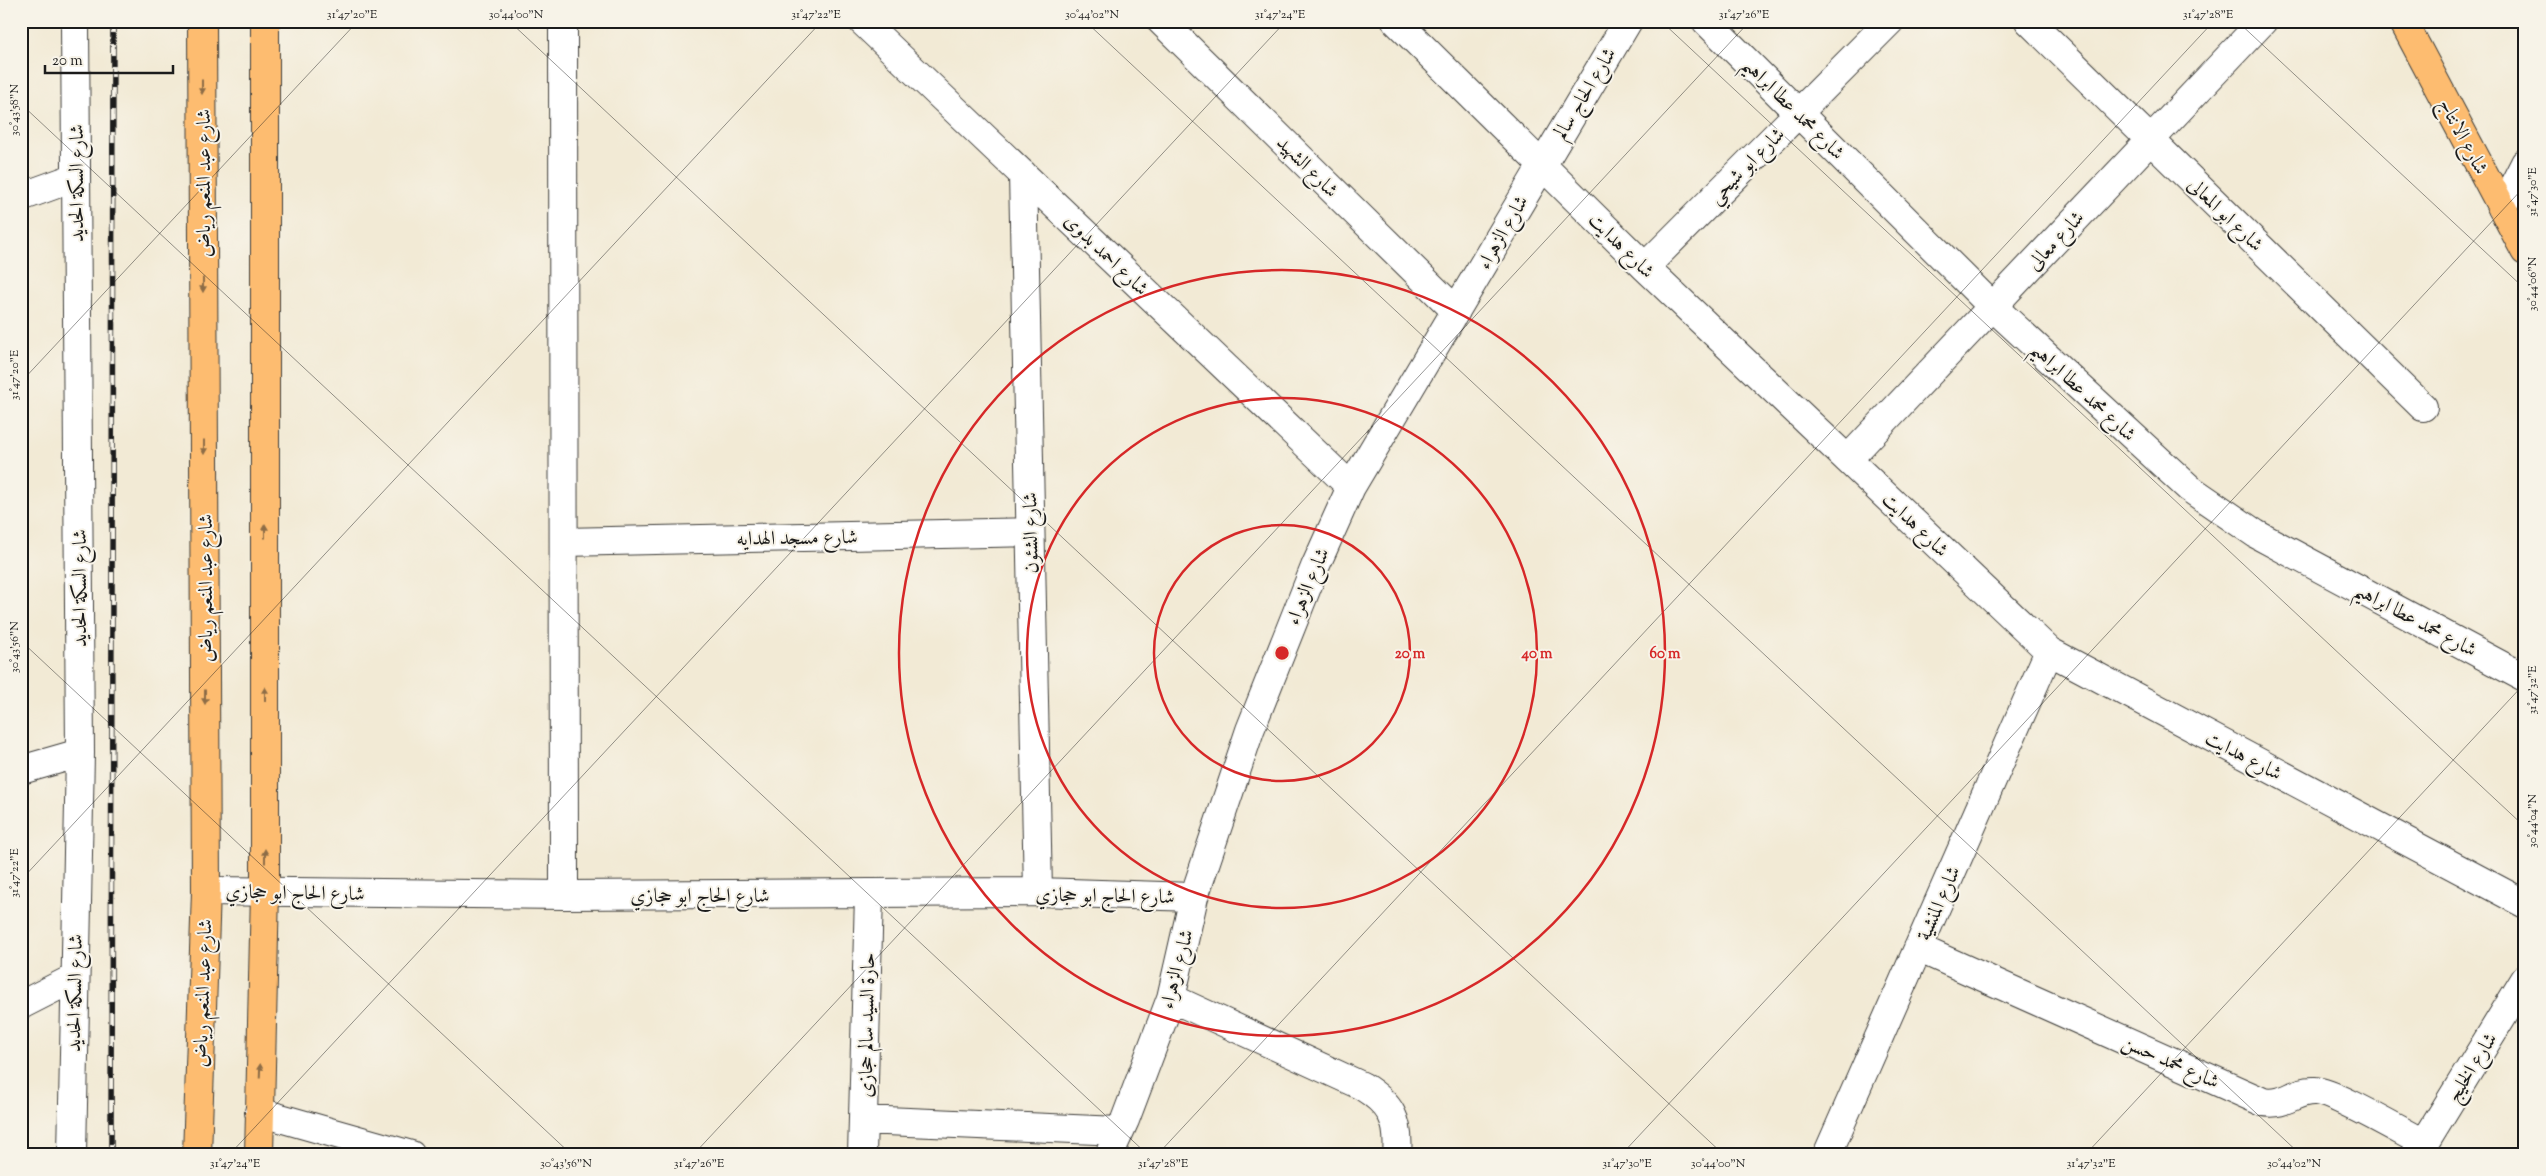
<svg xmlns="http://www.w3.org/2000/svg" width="2546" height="1176" viewBox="0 0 2546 1176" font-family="'Sorts Mill Goudy',Amiri,serif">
	<rect width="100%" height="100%" fill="#f7f3e8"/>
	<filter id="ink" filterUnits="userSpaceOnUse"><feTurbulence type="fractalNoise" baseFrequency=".02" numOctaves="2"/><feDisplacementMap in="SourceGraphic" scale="10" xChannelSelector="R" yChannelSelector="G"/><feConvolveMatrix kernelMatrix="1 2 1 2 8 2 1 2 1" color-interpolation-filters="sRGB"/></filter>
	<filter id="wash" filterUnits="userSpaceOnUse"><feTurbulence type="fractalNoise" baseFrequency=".0096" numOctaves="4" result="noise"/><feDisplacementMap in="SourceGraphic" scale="20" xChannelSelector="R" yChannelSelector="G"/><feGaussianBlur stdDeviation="1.12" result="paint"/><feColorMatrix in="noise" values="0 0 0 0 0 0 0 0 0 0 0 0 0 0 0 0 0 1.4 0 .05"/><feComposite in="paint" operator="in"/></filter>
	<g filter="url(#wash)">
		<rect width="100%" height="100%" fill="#f2ead5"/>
	</g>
	<g filter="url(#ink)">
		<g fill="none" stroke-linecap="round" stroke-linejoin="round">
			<defs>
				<path id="minor" d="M 563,21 L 564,895
					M 862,21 L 1351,487
					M 1161,21 L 1456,311
					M 1396,21 L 1645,267 L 2049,651 L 2525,904
					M 1706,21 L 1993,307 L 2189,488 L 2256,534 L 2525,678
					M 2029,21 L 2423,407
					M 1023,174 L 1038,892
					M 21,197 L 76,177
					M 2502,208 L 2525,163
					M 1645,267 L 1890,21
					M 1848,459 L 2263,21
					M 564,542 L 1030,532
					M 21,770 L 80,753
					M 206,891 L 564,895 L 1038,892 L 1194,897
					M 1918,948 L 2263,1102 C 2287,1106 2294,1090 2315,1091 C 2335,1092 2402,1132 2424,1143
					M 1171,998 L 1362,1086 C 1391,1104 1400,1120 1397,1155
					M 21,1005 L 74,978
					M 259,1112 L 411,1155
					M 863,1120 L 1119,1131
					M 72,1155 L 80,753 L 75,21
					M 862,1155 L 869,895
					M 1109,1155 L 1125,1120 L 1171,998 L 1194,897 L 1250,730 L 1315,567 L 1351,487 L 1628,21
					M 1827,1155 L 2049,651
					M 2417,1155 L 2525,979"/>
				<path id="major" d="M 2403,21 L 2525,251
					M 197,1155 L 206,891 L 202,21
					M 259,1155 L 265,891 L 265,21"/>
			</defs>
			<use href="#minor" stroke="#3c3b38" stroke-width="30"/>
			<use href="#major" stroke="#3c3b38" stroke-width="30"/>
			<use href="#minor" stroke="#fff" stroke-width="28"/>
			<use href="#major" stroke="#fdbc6f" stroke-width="28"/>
			<defs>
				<path id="rail" d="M 111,1155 L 113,21"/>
			</defs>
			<use href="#rail" stroke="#1c1c1c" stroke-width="5.5"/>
			<use href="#rail" stroke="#f7f3e8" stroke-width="4" stroke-dasharray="11" stroke-linecap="butt"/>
		</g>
		<defs><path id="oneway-solid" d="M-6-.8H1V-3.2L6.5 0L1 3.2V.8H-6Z" transform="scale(1.25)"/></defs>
		<g fill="#8c6c46">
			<use href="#oneway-solid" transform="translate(202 87) rotate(90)"/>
			<use href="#oneway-solid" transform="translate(203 285) rotate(90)"/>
			<use href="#oneway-solid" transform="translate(204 447) rotate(90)"/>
			<use href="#oneway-solid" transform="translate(265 531) rotate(-90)"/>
			<use href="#oneway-solid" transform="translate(265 694) rotate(-90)"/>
			<use href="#oneway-solid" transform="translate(205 697) rotate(90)"/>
			<use href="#oneway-solid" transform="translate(265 856) rotate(-90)"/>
			<use href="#oneway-solid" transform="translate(260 1071) rotate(-88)"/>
		</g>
	</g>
	<path fill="none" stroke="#1c1c1c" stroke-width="1" stroke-opacity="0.45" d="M 509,21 L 1724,1155M 1085,21 L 2301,1155M 1661,21 L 2525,827M 2237,21 L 2525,289M 21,104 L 1148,1155M 21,382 L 358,21M 21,641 L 572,1155M 21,880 L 822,21M 229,1155 L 1286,21M 693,1155 L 1750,21M 1157,1155 L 2214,21M 1621,1155 L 2525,186M 2085,1155 L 2525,683"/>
	<g fill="none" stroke="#d62828" stroke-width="2.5">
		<circle cx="1282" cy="653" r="128"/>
		<circle cx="1282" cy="653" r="255"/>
		<circle cx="1282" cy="653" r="383"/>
	</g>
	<g text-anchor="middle" stroke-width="4" stroke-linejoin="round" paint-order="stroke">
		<g font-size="20" fill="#1c1c1c" stroke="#f7f3e8">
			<text transform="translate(1584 93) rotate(-59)" y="7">شارع الحاج سالم</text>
			<text transform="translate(1794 108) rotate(45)" y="7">شارع محمد عطا ابراهيم</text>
			<text transform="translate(2464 136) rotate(62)" y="7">شارع الانتاج</text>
			<text transform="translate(1746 165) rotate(-45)" y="7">شارع ابو شيحي</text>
			<text transform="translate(1308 166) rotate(45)" y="7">شارع الشهيد</text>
			<text transform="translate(76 183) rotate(-90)" y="7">شارع السكة الحديد</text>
			<text transform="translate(203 183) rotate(-90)" y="7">شارع عبد المنعم رياض</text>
			<text transform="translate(2226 214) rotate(44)" y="7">شارع ابو المعالى</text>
			<text transform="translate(1502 232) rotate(-60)" y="7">شارع الزهراء</text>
			<text transform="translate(2055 240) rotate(-47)" y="7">شارع معالى</text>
			<text transform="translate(1622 245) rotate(45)" y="7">شارع هدايت</text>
			<text transform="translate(1107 254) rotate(44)" y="7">شارع احمد بدوى</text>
			<text transform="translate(2084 391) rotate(43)" y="7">شارع محمد عطا ابراهيم</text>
			<text transform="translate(1916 524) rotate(44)" y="7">شارع هدايت</text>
			<text transform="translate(1030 533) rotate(-91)" y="7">شارع الشئون</text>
			<text transform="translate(797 537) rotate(-1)" y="7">شارع مسجد الهدايه</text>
			<text transform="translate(1307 586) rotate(-67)" y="7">شارع الزهراء</text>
			<text transform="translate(79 588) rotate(-90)" y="7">شارع السكة الحديد</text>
			<text transform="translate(205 588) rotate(-90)" y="7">شارع عبد المنعم رياض</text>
			<text transform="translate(2416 619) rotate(28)" y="7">شارع محمد عطا ابراهيم</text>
			<text transform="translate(2244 755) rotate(28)" y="7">شارع هدايت</text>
			<text transform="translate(295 892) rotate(1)" y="7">شارع الحاج ابو حجازي</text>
			<text x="700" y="902">شارع الحاج ابو حجازي</text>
			<text transform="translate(1105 895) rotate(1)" y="7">شارع الحاج ابو حجازي</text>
			<text transform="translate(1938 903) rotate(-66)" y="7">شارع المنشية</text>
			<text transform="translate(1176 969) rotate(-75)" y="7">شارع الزهراء</text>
			<text transform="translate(74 993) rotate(-89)" y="7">شارع السكة الحديد</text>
			<text transform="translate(202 993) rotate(-88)" y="7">شارع عبد المنعم رياض</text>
			<text transform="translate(866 1025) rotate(-89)" y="7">حارة السيد سالم حجازى</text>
			<text transform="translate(2171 1061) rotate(24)" y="7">شارع محمد حسن</text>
			<text transform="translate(2471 1067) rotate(-58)" y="7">شارع الخليج</text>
		</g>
	</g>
	<circle cx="1282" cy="653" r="8" fill="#d62828" stroke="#f7f3e8" stroke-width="2.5"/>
	<g font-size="15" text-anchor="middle" font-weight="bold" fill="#d62828" stroke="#f7f3e8" stroke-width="4" stroke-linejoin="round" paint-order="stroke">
		<text x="1410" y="658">20 m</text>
		<text x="1537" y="658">40 m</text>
		<text x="1665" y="658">60 m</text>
	</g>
	<rect width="2546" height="1176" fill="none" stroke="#f7f3e8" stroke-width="55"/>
	<path d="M45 65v8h128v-8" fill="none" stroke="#1c1c1c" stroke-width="2.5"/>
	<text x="52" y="65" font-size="15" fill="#1c1c1c" stroke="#f7f3e8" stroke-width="4" paint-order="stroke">20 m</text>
	<rect x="28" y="28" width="2490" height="1120" fill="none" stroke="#1c1c1c" stroke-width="2"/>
	<g font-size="12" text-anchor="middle" fill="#1c1c1c">
		<text x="352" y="18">31°47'20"E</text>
		<text x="516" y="18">30°44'00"N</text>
		<text x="816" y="18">31°47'22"E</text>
		<text x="1092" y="18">30°44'02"N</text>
		<text x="1280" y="18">31°47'24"E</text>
		<text x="1744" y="18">31°47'26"E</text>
		<text x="2208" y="18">31°47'28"E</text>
		<text transform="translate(14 110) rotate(-90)" y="4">30°43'58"N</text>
		<text transform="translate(2532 192) rotate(-90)" y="4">31°47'30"E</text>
		<text transform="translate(2532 284) rotate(-90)" y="4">30°44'06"N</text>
		<text transform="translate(14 375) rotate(-90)" y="4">31°47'20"E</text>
		<text transform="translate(14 647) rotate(-90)" y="4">30°43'56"N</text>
		<text transform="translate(2532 690) rotate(-90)" y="4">31°47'32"E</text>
		<text transform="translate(2532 821) rotate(-90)" y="4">30°44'04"N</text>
		<text transform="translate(14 873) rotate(-90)" y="4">31°47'22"E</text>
		<text x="235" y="1167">31°47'24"E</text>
		<text x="566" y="1167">30°43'56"N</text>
		<text x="699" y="1167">31°47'26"E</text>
		<text x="1163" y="1167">31°47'28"E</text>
		<text x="1627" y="1167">31°47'30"E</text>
		<text x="1718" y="1167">30°44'00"N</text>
		<text x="2091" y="1167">31°47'32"E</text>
		<text x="2294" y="1167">30°44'02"N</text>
	</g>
</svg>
